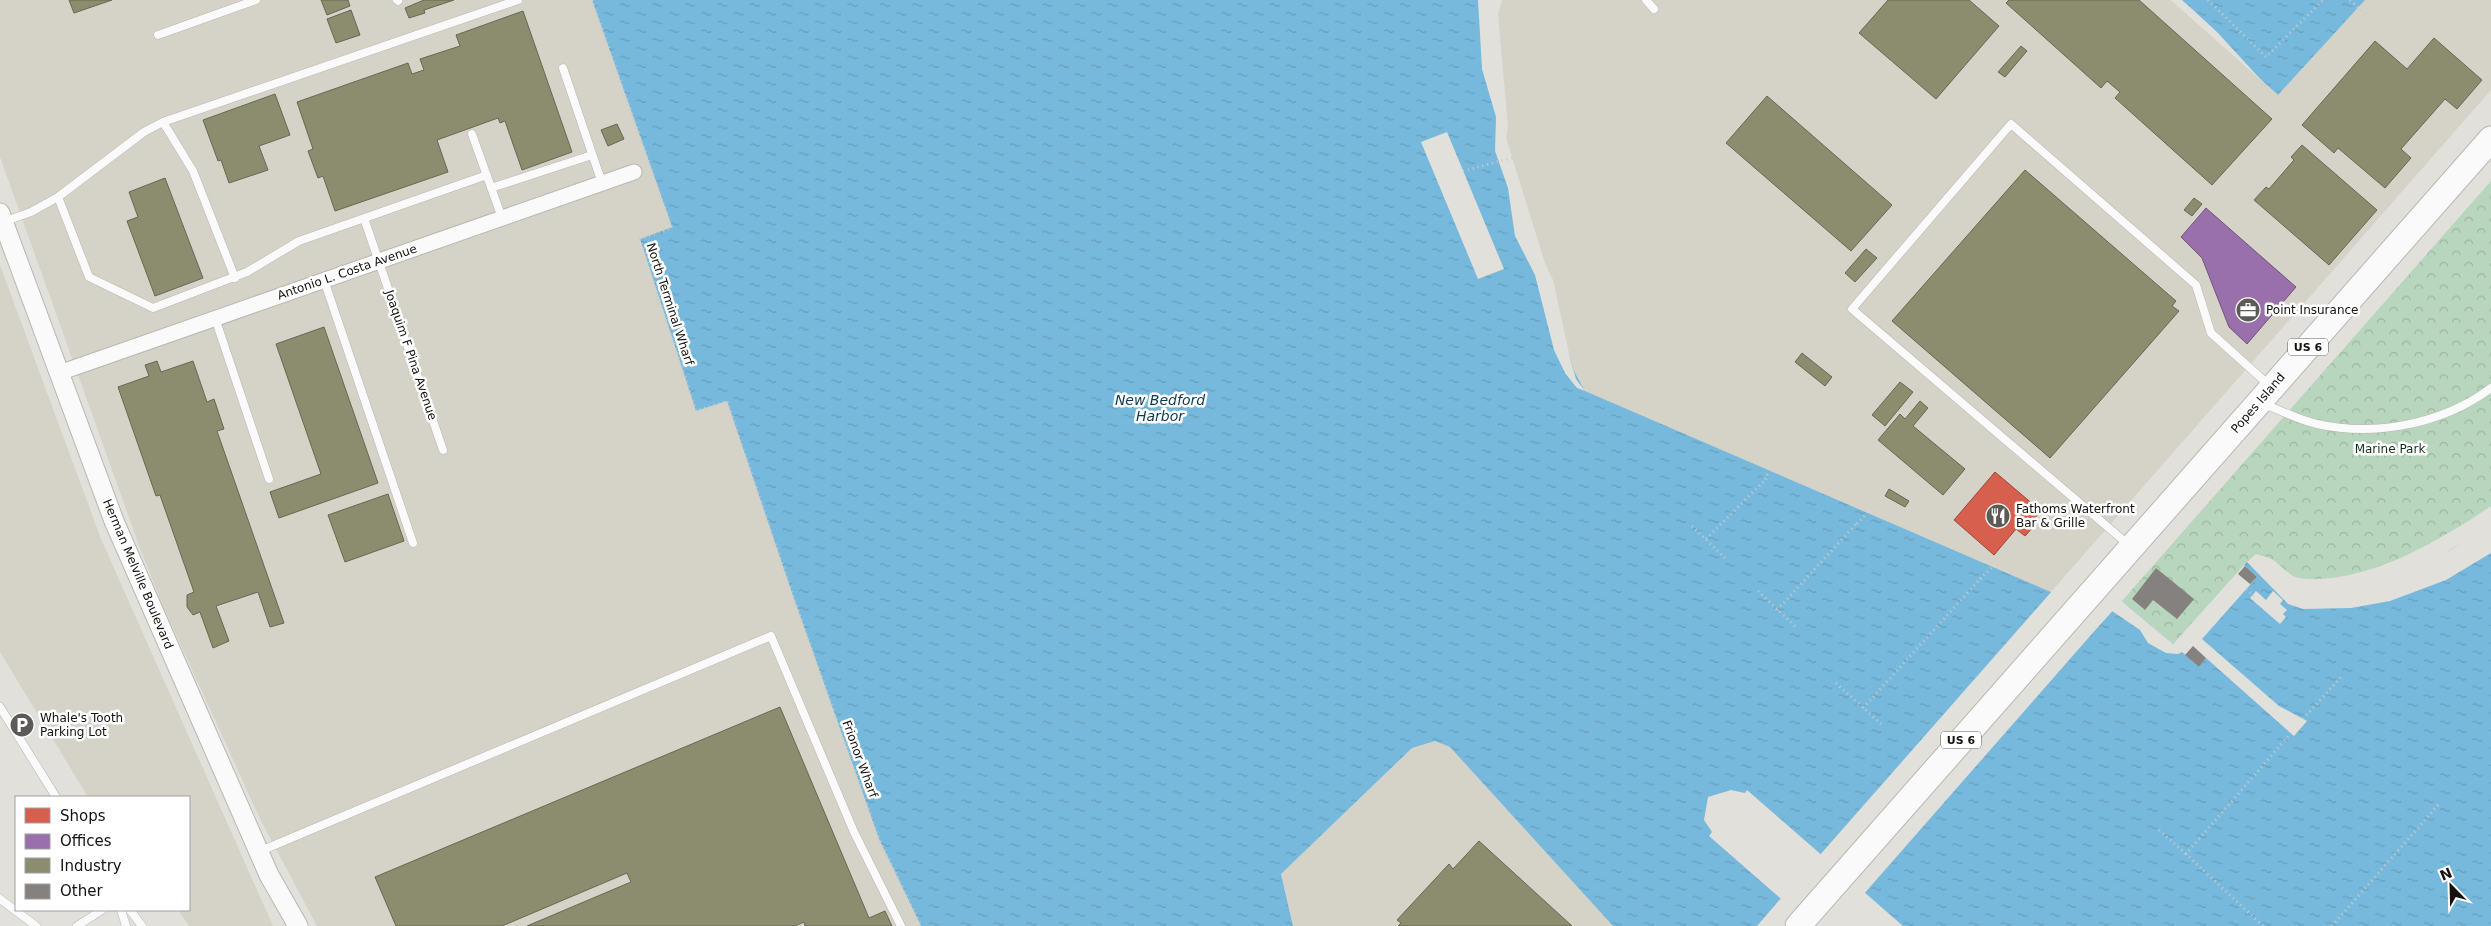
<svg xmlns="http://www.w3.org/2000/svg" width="2491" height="926" viewBox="0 0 2491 926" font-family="'DejaVu Sans',sans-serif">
	<defs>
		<pattern id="park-crowns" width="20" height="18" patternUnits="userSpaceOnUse" patternTransform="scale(1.25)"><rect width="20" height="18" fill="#b8d5bd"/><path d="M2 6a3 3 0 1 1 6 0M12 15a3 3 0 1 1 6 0" fill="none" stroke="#9db6a1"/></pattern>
		<pattern id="water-ripples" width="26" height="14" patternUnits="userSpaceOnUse" patternTransform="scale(1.25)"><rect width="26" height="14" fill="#77b9dc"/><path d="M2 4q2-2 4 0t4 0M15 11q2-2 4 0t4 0" fill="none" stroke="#669ebc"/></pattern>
	</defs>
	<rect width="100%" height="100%" fill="#e1e0db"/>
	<path fill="#d5d2c8" d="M 0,0 L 592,0 L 672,228 L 640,240 L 696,411 L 727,401 L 792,593 L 879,839 L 921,926 L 317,926 L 261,821 L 163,606 L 141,551 L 0,157 Z
		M 1499,0 L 2171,0 L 2278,95 L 2365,0 L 2491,0 L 2491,90 L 2051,592 L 1585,391 L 1574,371 L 1504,139 L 1495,14 Z
		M 0,265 L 101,539 L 273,926 L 189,926 L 178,910 L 189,910 L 189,797 L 88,797 L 0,652 Z
		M 1435,741 L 1450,747 L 1613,926 L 1293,926 L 1281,874 L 1412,748 Z"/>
	<path fill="url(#park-crowns)" d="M 2491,181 L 2491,506 C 2439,541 2364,586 2299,578 C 2289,577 2280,563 2271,559 C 2266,556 2261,556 2256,554 L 2244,565 L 2173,644 L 2122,601 Z"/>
	<path fill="url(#water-ripples)" d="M 592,0 L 1499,0 L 1495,14 L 1504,139 L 1574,371 L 1585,391 L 2051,592 L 2093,632 L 2122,601 L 2173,644 L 2247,562 L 2257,561 L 2289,584 L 2306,590 L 2359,592 L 2429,563 L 2491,524 L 2491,926 L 1903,926 L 1747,790 L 1745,793 L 1731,790 L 1708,797 L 1704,820 L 1712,832 L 1709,836 L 1812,926 L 1613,926 L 1450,747 L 1435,741 L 1412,748 L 1281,874 L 1293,926 L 921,926 L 879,839 L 792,593 L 727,401 L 696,411 L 640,239 L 672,227 Z
		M 2173,0 L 2365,0 L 2278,95 Z"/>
	<path fill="#e1e0db" d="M 1478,0 L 1502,0 L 1498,14 L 1508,126 L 1506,138 L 1545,263 L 1553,280 L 1571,362 L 1576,379 L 1585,391 L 1577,388 L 1565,373 L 1554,350 L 1535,275 L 1515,236 L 1508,188 L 1495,151 L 1496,117 L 1482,69 Z
		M 2171,0 L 2182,0 L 2192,9 L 2217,32 L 2263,82 Z
		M 1447,132 L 1504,269 L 1478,279 L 1421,142 Z
		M 2491,522 L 2491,553 L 2446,580 L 2390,601 L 2351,608 L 2303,609 L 2288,604 L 2247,562 L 2257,558 L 2270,561 L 2291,582 L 2306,587 L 2338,591 L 2358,589 L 2388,578 L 2450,550 Z
		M 2244,565 L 2257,577 L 2202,639 L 2279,706 L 2307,721 L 2294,736 L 2206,658 L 2199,667 L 2182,652 L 2178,654 L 2166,653 L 2148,643 L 2140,630 L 2112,611 L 1863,895 L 1819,856 L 2053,590 L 2093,628 L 2123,599 L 2122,601 L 2130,608 L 2173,644 Z
		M 2256,591 L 2266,600 L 2273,591 L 2283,600 L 2280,604 L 2287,610 L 2283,614 L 2286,617 L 2280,624 L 2250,598 Z
		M 1782,897 L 1813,924 L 1814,926 L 1757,926 Z"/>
	<path fill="#d6604d" stroke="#9c493a" d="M 1995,472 L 2041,511 L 2031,522 L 2035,525 L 2025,536 L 2016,529 L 1994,555 L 1954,520 Z"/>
	<path fill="#9970ab" stroke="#71547c" d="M 2206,208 L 2296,287 L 2247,344 L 2229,327 L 2202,258 L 2181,237 Z"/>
	<path fill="#8c8c6e" stroke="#686752" d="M 69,0 L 112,0 L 74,13 Z
		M 321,0 L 348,0 L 350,6 L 327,15 Z
		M 424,0 L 454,0 L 424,10 L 425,13 L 409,18 L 405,8 Z
		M 1888,0 L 1969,0 L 1999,26 L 1936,99 L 1859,33 Z
		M 2009,0 L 2139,0 L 2272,119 L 2212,185 L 2115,98 L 2120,92 L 2107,81 L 2101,88 L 2006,3 Z
		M 351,10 L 360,35 L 336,43 L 327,19 Z
		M 523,11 L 572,152 L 522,170 L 505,121 L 500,123 L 498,118 L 437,140 L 448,172 L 335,211 L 323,176 L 318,178 L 308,151 L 313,149 L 297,102 L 408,63 L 412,74 L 424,70 L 420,59 L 460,46 L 456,35 Z
		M 2434,38 L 2482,80 L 2457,109 L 2445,99 L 2401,149 L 2411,158 L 2385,188 L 2338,148 L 2334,153 L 2302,125 L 2375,41 L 2407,69 Z
		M 2021,46 L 2027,51 L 2005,77 L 1998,72 Z
		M 275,94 L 290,135 L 259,146 L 268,170 L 229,183 L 221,160 L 218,161 L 203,120 Z
		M 1767,96 L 1892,205 L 1851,251 L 1726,143 Z
		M 617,124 L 624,139 L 608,146 L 601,130 Z
		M 2302,145 L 2377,210 L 2329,265 L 2254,200 L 2266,187 L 2269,189 L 2294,160 L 2291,157 Z
		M 2025,170 L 2176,301 L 2172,306 L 2179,311 L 2050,458 L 1892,321 Z
		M 165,178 L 203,278 L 155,296 L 127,221 L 138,217 L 129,192 Z
		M 2194,198 L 2202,204 L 2192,216 L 2184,210 Z
		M 1866,249 L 1877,258 L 1855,282 L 1845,273 Z
		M 324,327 L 378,483 L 279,518 L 270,492 L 321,474 L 276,344 Z
		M 1802,353 L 1832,377 L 1825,386 L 1795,362 Z
		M 157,361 L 161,372 L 193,361 L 207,402 L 214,399 L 224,429 L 217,431 L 284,623 L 270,627 L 258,592 L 216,606 L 229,641 L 213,648 L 200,612 L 193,615 L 187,607 L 187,595 L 194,592 L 160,495 L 156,496 L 118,387 L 149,376 L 145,365 Z
		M 1900,382 L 1913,392 L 1885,426 L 1872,415 Z
		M 1920,401 L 1928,408 L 1913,426 L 1965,469 L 1943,495 L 1878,440 L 1900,414 L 1905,419 Z
		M 1889,489 L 1909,501 L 1905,507 L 1885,496 Z
		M 388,494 L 404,541 L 345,562 L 328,515 Z
		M 780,707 L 869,918 L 885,911 L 892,926 L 805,926 L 804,922 L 795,926 L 527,926 L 631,882 L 627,873 L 502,926 L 396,926 L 375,877 Z
		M 1479,841 L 1572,926 L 1398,926 L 1401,923 L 1397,920 L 1449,864 L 1453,869 Z"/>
	<path fill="#84817f" d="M 2245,566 L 2257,577 L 2250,584 L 2238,574 Z
		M 2156,568 L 2194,599 L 2177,619 L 2153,600 L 2145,610 L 2132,599 Z
		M 2193,646 L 2206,658 L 2199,667 L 2185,655 Z"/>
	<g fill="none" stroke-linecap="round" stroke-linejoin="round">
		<defs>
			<path id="service" d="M 397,0 L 398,1
				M 1646,0 L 1654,9
				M 158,35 L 256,0
				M 563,68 L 602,183
				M 163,122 L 193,171 L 235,278
				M 472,134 L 502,218
				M 487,175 L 299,241 L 247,272 L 153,308 L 89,277 L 58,197 L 144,132 L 163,122 L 518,0
				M 491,188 L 592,155
				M 364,218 L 443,450
				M 3,222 L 31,212 L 58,197
				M 324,280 L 413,543
				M 215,318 L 269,479
				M 2263,404 C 2281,410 2298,420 2317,424 C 2375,437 2443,424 2491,388
				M 2130,546 L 1852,309 L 2011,124 L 2196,285 L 2211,333 L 2270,386
				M 0,707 L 56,797
				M 258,852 L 771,636 L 854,832 L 901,926
				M 0,899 L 36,926
				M 121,910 L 126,926
				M 130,910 L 142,926
				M 77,926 L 102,910"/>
			<path id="minor" d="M 59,373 L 634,172"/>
			<path id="tertiary" d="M 0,213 L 114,521 L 269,875 L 298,926"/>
			<path id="trunk" d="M 1798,926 L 2491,139"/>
		</defs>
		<use href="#service" stroke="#b8b7b3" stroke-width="9"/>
		<use href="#minor" stroke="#b8b7b3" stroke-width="17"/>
		<use href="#tertiary" stroke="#b8b7b3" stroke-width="21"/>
		<use href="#trunk" stroke="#b8b7b3" stroke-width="27"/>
		<path stroke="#cacac8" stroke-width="3" stroke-dasharray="1 4" stroke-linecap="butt" d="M 592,0 L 672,228 L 640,239 L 696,411 L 727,401 L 792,593 L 879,839 L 921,926
			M 2208,0 L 2266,57 L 2323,0
			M 2350,0 L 2367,16
			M 1463,171 L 1516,157
			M 2376,417 L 2379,406 L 2378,398
			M 1764,479 L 1770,471
			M 2383,496 C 2372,479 2377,474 2389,460 L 2384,438
			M 1857,524 L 1867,513
			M 1692,526 L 1725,558
			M 1706,539 L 1767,478
			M 1980,579 L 1992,567
			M 2246,589 L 2254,596
			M 1758,591 L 1797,628
			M 1777,610 L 1857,523
			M 1836,683 L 1881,724
			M 1863,708 L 1981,578
			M 2303,719 L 2342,676
			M 2159,830 L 2186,854
			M 2263,926 L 2186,854 L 2291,733
			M 2332,926 L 2439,804"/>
		<use href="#service" stroke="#fafafa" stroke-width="8"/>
		<use href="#minor" stroke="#fafafa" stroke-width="15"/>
		<use href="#tertiary" stroke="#fafafa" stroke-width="19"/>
		<use href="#trunk" stroke="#fafafa" stroke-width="25"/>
	</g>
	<defs>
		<symbol id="office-disc" viewBox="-11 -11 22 22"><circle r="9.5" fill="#5b5a56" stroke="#fff"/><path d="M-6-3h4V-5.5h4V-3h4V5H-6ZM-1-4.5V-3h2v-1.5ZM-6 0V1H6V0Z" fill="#fff"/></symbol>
		<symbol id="restaurant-disc" viewBox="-11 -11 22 22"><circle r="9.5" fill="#5b5a56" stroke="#fff"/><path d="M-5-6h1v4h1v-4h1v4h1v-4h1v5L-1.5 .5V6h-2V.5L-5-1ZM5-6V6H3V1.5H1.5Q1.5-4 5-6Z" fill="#fff"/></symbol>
		<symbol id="parking-disc" viewBox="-11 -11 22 22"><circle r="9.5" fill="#5b5a56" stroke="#fff"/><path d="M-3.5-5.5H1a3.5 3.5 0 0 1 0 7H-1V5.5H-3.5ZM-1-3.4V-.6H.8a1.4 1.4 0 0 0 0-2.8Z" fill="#fff"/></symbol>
	</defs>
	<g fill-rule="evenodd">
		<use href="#office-disc" x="2234" y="296" width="28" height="28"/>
		<use href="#restaurant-disc" x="1984" y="502" width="28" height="28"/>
		<use href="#parking-disc" x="8" y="711" width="28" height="28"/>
	</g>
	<g text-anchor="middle" stroke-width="5" stroke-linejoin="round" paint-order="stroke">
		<g fill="#fff" stroke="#5a5957" stroke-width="1">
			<rect x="2288" y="338.5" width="40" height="17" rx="4"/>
			<rect x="1941" y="731.5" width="40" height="17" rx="4"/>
		</g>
		<g font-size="11" font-weight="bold" fill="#13120f">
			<text x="2308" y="351">US 6</text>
			<text x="1961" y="744">US 6</text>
		</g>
		<g font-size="12" fill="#13120f" stroke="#fff">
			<text transform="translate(347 272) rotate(-19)" y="4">Antonio L. Costa Avenue</text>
			<text transform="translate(670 304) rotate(72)" y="4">North Terminal Wharf</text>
			<text transform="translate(411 355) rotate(71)" y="4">Joaquim F Pina Avenue</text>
			<text transform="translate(2258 403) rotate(-49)" y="4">Popes Island</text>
			<text transform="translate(138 574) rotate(67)" y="4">Herman Melville Boulevard</text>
			<text transform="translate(860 759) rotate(70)" y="4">Frionor Wharf</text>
		</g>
		<g font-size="12" fill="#13120f" stroke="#fff" text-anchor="start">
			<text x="2266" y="314">Point Insurance</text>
			<text x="2016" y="513">Fathoms Waterfront<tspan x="2016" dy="14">Bar &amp; Grille</tspan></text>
			<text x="40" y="722">Whale's Tooth<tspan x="40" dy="14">Parking Lot</tspan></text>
		</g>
		<g font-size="12" fill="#0f321b" stroke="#fff">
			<text x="2390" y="453">Marine Park</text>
		</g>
		<g font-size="14" font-style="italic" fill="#0f384e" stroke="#fff">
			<text x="1160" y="405">New Bedford<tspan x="1160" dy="16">Harbor</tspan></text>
		</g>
	</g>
	<rect x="15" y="796" width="175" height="115" fill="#ffffff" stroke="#a1a09f"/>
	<rect x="25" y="808" width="25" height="15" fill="#d6604d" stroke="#a1a09f"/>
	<text x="60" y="821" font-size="15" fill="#13120f">Shops</text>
	<rect x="25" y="834" width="25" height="15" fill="#9970ab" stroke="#a1a09f"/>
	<text x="60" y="846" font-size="15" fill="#13120f">Offices</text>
	<rect x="25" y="858" width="25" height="15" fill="#8c8c6e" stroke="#a1a09f"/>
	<text x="60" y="871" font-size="15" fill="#13120f">Industry</text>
	<rect x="25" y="884" width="25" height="15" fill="#84817f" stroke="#a1a09f"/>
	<text x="60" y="896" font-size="15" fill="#13120f">Other</text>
	<g transform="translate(2451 886) rotate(337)" stroke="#ffffff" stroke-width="4" paint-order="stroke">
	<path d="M0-4L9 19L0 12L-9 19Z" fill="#13120f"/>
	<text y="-8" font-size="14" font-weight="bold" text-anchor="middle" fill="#13120f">N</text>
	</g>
</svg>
